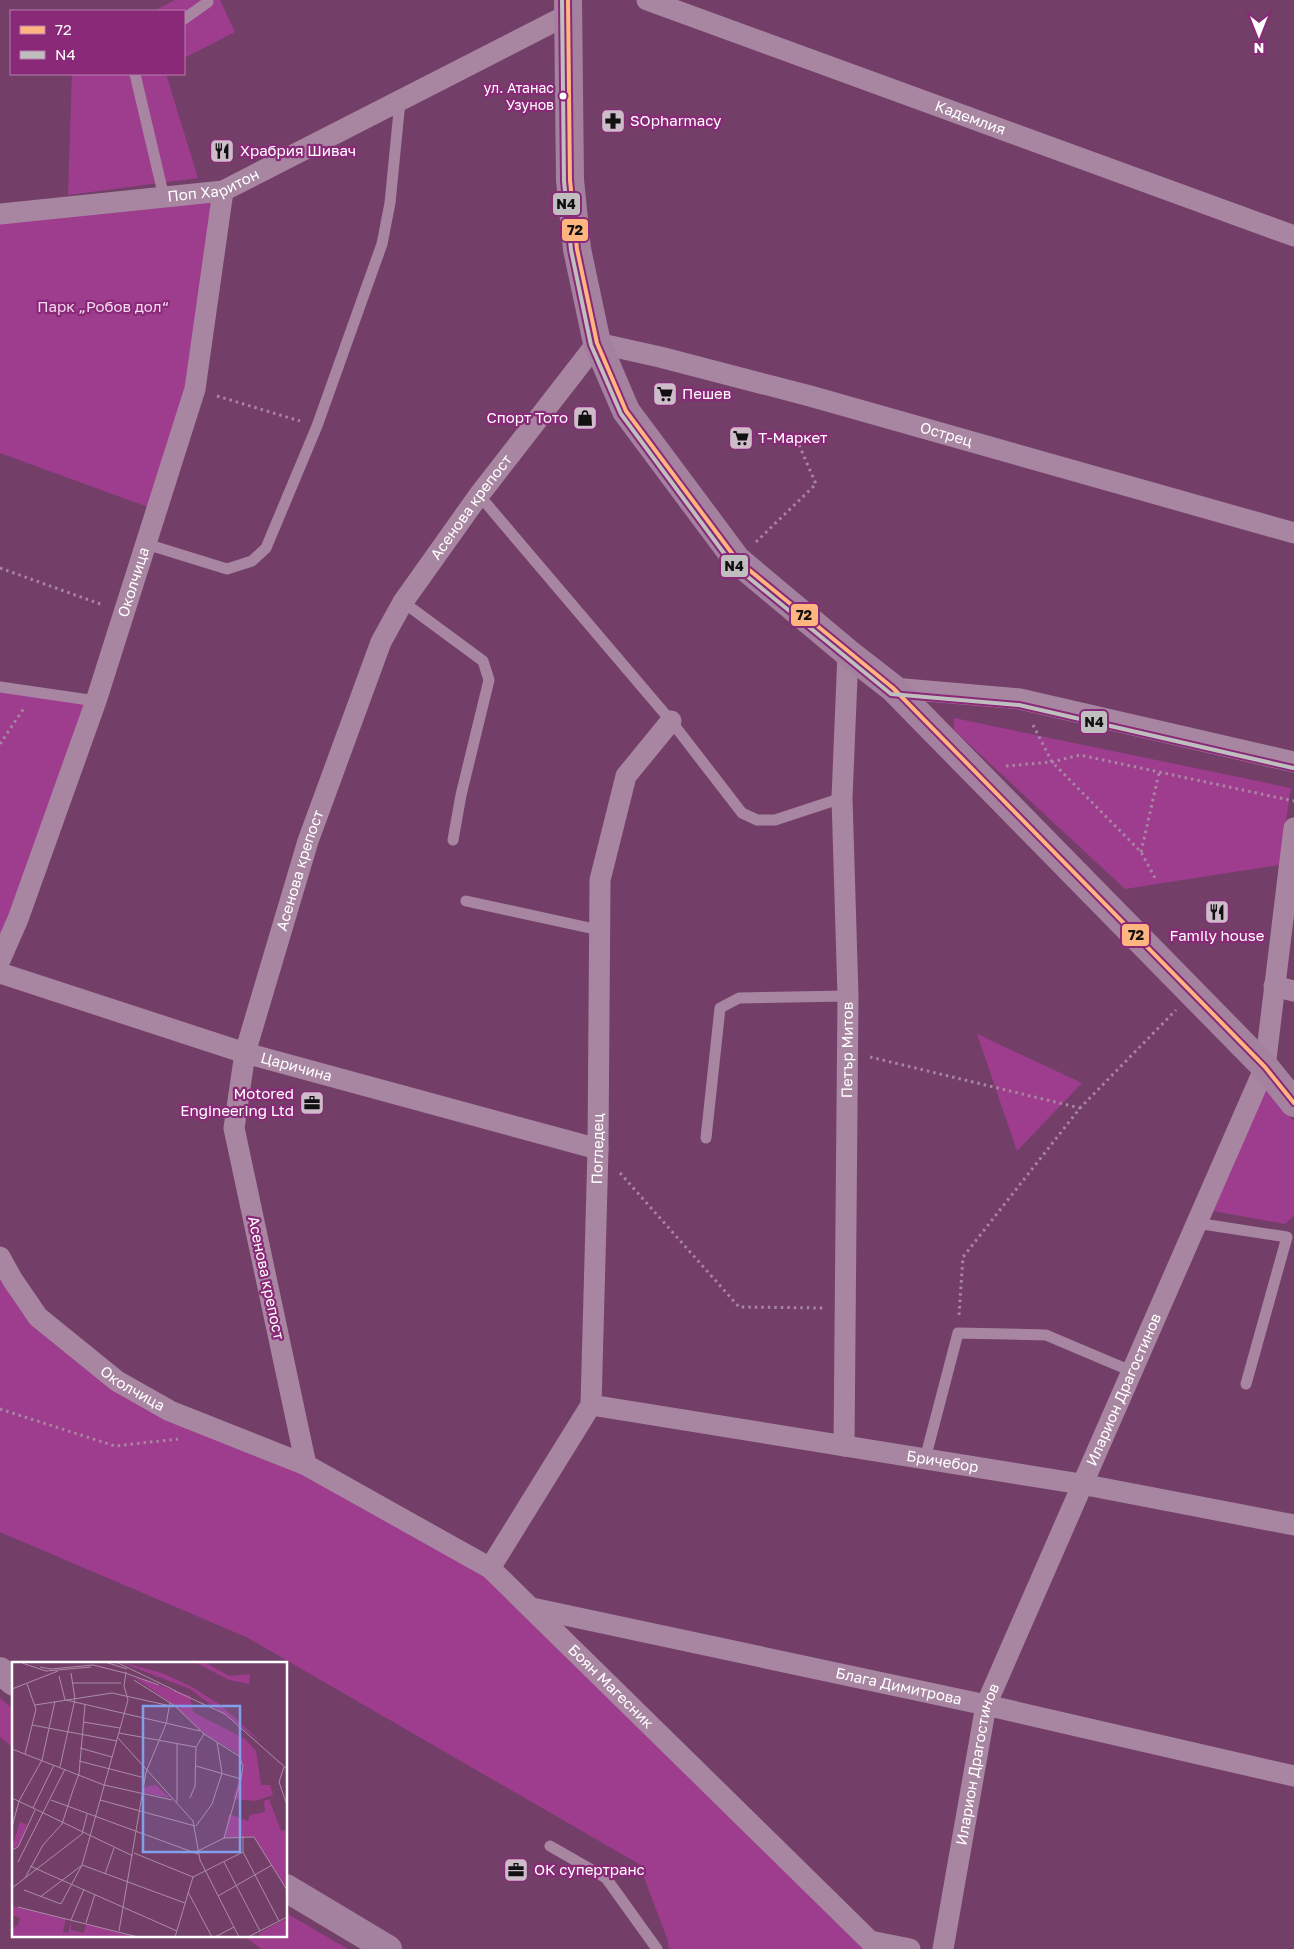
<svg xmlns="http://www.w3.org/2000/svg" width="1294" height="1949" viewBox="0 0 1294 1949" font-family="'Golos Text',sans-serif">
	<rect width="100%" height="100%" fill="#733f69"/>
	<path fill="#9e3d8e" d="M 175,0 L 220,0 L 235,32 L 184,58 L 184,11 L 154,11 Z
		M 72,74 L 166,74 L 198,178 L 68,195 Z
		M 223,191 L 195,389 L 156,510 L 0,453 L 0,214 Z
		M 0,687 L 96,701 L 0,960 Z
		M 954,718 L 1291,788 L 1279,865 L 1125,889 L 954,730 Z
		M 977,1034 L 1082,1083 L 1017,1151 Z
		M 1266,1088 L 1294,1121 L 1294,1216 L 1285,1224 L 1213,1211 Z
		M 0,1257 L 77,1350 L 225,1434 L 490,1568 L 883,1949 L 669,1949 L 668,1941 L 639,1864 L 246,1637 L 0,1532 Z
		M 0,1698 L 14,1710 L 14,1748 L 0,1737 Z
		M 286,1913 L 348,1949 L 261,1949 L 243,1935 L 286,1935 Z"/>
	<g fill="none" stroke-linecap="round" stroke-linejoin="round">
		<path stroke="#a886a1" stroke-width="3" stroke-dasharray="2.5 4" stroke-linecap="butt" d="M 217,396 L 300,421
			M 756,542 L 816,484 L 796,438
			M 0,568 L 103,605
			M 1033,725 L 1052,762 L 1141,852 L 1155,878
			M 0,744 L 24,708
			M 1006,766 L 1052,762 L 1080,755 L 1294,801
			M 1141,852 L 1159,773
			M 870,1057 L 1080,1108
			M 620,1173 L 739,1307 L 823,1308
			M 959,1315 L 963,1257 L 1080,1108 L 1176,1010
			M 0,1409 L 115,1446 L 178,1439"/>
		<path stroke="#a886a1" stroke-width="11" d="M 184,19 L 208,2
			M 135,74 L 164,197
			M 479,495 L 671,721 L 742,813 L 757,820 L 775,820 L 842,798
			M 146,544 L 227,569 L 252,561 L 266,548 L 317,426 L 382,244 L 390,203 L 400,101
			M 403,602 L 483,661 L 489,680 L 461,795 L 453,840
			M 0,687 L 96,701
			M 466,901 L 599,930
			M 706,1138 L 720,1008 L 739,998 L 848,996
			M 1196,1223 L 1287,1237 L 1246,1384
			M 925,1459 L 958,1333 L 1046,1335 L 1131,1371
			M 550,1846 L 606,1878 L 657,1949"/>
		<g stroke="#a886a1" stroke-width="21">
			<path id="s1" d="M 647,0 L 1294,236"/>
			<path id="s2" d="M 0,214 L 223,191 L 569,14"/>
			<path d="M 893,688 L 1020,699 L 1294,762"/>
			<path id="s3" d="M 0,960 L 18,919 L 96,701 L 195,389 L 223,191"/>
			<path id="s4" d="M 0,973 L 245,1053 L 598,1149"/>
			<path d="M 1274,986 L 1294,991"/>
			<path id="s5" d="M 0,1257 L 12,1279 L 38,1317 L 117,1381 L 170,1411 L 306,1465 L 490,1568 L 870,1941 L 883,1949"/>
			<path id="s6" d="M 591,1405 L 1081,1484 L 1294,1525"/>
			<path id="s7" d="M 844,1446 L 848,996 L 842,798 L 848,653"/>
			<path id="s8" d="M 306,1465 L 234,1128 L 245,1053 L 308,841 L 381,642 L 403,602 L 479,495 L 597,343 L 660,357 L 810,396 L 1294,533"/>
			<path id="s9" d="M 490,1568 L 591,1405 L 598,1149 L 600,880 L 626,776 L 671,721"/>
			<path id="s10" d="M 532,1608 L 986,1705 L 1294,1776"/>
			<path d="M 870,1941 L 910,1949"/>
			<path id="s11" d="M 943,1949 L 986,1705 L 1265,1067 L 1294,828"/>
		</g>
		<path stroke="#a4819e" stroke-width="28" d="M 568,0 L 570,180 L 577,249 L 597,343 L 626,411 L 737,560 L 848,653 L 893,688 L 1265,1067 L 1294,1103
			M 0,1671 L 14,1682
			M 286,1888 L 388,1949"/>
		<defs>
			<path id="bus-1" d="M 568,0 L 570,180 L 577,249 L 597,343 L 626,411 L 737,560 L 893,688 L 1265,1067 L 1294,1103"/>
			<path id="bus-2" d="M 562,0 L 564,181 L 571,250 L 591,345 L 621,414 L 732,564 L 891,694 L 1019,705 L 1293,768"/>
		</defs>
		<use href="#bus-1" stroke="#892977" stroke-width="8"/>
		<use href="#bus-2" stroke="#892977" stroke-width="8"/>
		<use href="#bus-1" stroke="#ffb580" stroke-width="4"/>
		<use href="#bus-2" stroke="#bfbfbf" stroke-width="4"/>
	</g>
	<defs>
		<symbol id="pharmacy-square" viewBox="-11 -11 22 22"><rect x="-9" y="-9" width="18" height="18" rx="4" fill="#cebcca" stroke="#892977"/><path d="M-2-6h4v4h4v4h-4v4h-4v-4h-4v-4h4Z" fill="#111"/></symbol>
		<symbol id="restaurant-square" viewBox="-11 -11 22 22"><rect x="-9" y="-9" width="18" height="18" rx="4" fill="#cebcca" stroke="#892977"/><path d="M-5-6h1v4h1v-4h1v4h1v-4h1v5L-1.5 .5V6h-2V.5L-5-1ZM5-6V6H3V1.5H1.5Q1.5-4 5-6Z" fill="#111"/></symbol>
		<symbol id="supermarket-square" viewBox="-11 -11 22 22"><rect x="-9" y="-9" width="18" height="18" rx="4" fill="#cebcca" stroke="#892977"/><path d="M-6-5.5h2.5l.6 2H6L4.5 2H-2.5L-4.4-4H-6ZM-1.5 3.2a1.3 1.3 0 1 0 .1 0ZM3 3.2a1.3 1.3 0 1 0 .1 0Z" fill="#111"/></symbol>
		<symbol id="shop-square" viewBox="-11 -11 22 22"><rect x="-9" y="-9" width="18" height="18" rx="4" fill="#cebcca" stroke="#892977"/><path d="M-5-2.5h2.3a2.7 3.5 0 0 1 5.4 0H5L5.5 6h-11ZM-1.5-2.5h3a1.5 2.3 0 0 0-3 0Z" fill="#111"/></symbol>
		<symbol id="office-square" viewBox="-11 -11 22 22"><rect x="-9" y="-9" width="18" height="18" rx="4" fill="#cebcca" stroke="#892977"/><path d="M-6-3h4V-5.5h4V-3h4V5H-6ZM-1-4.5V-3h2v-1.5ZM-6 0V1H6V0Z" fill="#111"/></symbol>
	</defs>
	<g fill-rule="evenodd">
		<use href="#pharmacy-square" x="599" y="107" width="28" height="28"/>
		<use href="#restaurant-square" x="208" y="137" width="28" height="28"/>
		<use href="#supermarket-square" x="651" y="380" width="28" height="28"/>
		<use href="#shop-square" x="571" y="404" width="28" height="28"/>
		<use href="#supermarket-square" x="727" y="424" width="28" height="28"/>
		<use href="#restaurant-square" x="1203" y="898" width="28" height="28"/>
		<use href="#office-square" x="298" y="1089" width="28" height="28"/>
		<use href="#office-square" x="502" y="1856" width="28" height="28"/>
	</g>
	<circle fill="#fff" stroke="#892977" stroke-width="2" cx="563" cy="96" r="4.5"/>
	<g text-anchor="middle" stroke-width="4.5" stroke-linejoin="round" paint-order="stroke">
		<g font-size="14" fill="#fff" stroke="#892977" text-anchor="end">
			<text x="554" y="93">ул. Атанас<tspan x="554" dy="17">Узунов</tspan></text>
		</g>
		<g font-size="15" fill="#fff" stroke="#892977">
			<text dy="5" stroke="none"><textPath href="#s1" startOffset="344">Кадемлия</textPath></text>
			<text dy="5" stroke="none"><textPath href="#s2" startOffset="216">Поп Харитон</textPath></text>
			<text dy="5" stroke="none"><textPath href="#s8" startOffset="1584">Острец</textPath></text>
			<text dy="5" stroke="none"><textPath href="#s8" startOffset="1016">Асенова крепост</textPath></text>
			<text dy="5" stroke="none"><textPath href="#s3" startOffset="401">Околчица</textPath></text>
			<text dy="5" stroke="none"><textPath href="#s8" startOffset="611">Асенова крепост</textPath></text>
			<text dy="5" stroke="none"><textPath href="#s7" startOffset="396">Петър Митов</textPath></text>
			<text dy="5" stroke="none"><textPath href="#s4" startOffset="311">Царичина</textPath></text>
			<text dy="5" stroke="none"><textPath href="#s9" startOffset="448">Погледец</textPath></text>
			<text transform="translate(266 1278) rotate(78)" y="5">Асенова крепост</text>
			<text dy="5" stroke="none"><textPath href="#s5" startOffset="190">Околчица</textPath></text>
			<text dy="5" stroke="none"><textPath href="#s11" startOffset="592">Иларион Драгостинов</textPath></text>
			<text dy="5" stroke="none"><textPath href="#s6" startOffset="356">Бричебор</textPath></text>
			<text dy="5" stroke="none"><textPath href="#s5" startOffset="760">Боян Магесник</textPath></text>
			<text dy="5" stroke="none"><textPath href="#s10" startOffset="375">Блага Димитрова</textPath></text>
			<text dy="5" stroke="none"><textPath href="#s11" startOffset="188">Иларион Драгостинов</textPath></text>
		</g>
		<g font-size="15" fill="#fff" stroke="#892977" text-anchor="start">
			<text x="630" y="126">SOpharmacy</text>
			<text x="240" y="156">Храбрия Шивач</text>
			<text x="682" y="399">Пешев</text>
			<text x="568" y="423" text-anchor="end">Спорт Тото</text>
			<text x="758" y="443">Т-Маркет</text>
			<text x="1217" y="941" text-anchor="middle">Family house</text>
			<text x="294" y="1099" text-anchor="end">Motored<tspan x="294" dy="17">Engineering Ltd</tspan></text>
			<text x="534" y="1875">ОК супертранс</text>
		</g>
		<g font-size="15" fill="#f7d9f2" stroke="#892977">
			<text x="103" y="312">Парк „Робов дол“</text>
		</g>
	</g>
	<g transform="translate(12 1662)">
		<rect width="275" height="275" fill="#733f69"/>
		<path d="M 108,0 L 150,11 L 180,25 L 210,44 L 249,80 L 178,27 ZM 183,0 L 192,0 L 217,14 L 238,12 L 237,22 L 217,18 ZM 121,14 L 178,34 L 181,50 L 233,77 L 244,89 L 249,123 L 258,123 L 261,133 L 243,139 L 221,137 L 231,104 L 225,91 L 192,72 L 163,44 ZM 144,123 L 157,135 L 157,136 L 132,131 L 132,125 ZM 257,137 L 269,169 L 275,168 L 275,227 L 242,175 L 212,176 L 217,152 L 236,159 L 238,153 L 253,150 L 252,139 ZM 8,160 L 15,163 L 6,184 L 0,186 ZM 0,244 L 54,257 L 51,270 L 56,271 L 59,259 L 59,268 L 72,271 L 74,262 L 123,275 L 0,275 L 0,267 L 6,263 L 8,256 L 0,253 ZM 272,258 L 275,259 L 275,275 L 247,275 L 247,271 Z" fill="#9e3d8e"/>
		<path fill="none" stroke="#ab8ca5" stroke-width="1" d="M 0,0 L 63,0M 93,0 L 115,7M 104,0 L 164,29M 10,1 L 34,9 L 79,5M 28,5 L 39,7 L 81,3 L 113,11M 113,11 L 147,23M 47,14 L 53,38M 122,18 L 163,44 L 192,72 L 227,94 L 231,104 L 229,117 L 212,176M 61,21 L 109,21M 0,27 L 46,9M 163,29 L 213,52 L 275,107M 54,38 L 188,69M 23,43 L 100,31 L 159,44M 71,60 L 108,66M 20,63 L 105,79M 107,71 L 184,85M 106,76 L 181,159 L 188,198 L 227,275M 68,86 L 100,95M 0,87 L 92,123 L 160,138M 13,92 L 24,47 L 15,22M 67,99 L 133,116M 184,104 L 229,117M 48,105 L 63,37 L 59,11M 272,105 L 267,120 L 275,143M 0,136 L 121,194M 178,136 L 183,124 L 184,85 L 192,72M 39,138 L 186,192M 88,138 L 183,164M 165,140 L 165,82M 21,146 L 42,103M 184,164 L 200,142 L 210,111 L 205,80M 0,165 L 7,139 L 30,98 L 43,39M 70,172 L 75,152M 231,174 L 231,190 L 267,259M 0,188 L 6,185 L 23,148M 186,189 L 212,176 L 242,175 L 275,228M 122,191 L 181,215M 6,200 L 53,107M 212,200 L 248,269M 70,203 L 173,241M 18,204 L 165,269M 93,212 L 102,186M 181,215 L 231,190M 13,216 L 31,183 L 50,162 L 61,128 L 67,112 L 73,43M 0,226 L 70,172M 12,228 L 49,242 L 70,203 L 116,38 L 112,24 L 114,10M 176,230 L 200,275M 206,234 L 260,203M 28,235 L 69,204M 6,245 L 126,275M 59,258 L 72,227M 74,261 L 83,232M 107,269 L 134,110 L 154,62 L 158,41M 163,275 L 181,215M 203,275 L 222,265M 236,275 L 275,255"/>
		<path fill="#839eea" fill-opacity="0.15" stroke="#839eea" stroke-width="2.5" d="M 131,44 L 228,44 L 228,190 L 131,190 Z"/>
		<rect width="275" height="275" fill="none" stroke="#fff" stroke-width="2.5"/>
	</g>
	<g stroke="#892977" stroke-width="2">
		<rect x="552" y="192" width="29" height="24" rx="5" fill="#bfbfbf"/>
		<rect x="561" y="218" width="28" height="24" rx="5" fill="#ffb580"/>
		<rect x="720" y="554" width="29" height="24" rx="5" fill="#bfbfbf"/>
		<rect x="790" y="603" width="29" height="24" rx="5" fill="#ffb580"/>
		<rect x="1080" y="710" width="28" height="24" rx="5" fill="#bfbfbf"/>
		<rect x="1121" y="923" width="29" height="24" rx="5" fill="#ffb580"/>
	</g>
	<g font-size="14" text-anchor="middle" font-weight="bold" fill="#111">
		<text x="566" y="209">N4</text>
		<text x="575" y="235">72</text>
		<text x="734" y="571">N4</text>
		<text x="804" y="620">72</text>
		<text x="1094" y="727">N4</text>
		<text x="1136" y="940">72</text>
	</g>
	<rect x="10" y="10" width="175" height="65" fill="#892977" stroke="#b87fad"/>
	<rect x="20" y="26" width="25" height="8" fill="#ffb580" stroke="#b87fad"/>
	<text x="55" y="35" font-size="15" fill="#ffffff">72</text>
	<rect x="20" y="51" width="25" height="8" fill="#bfbfbf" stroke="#b87fad"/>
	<text x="55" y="60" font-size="15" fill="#ffffff">N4</text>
	<g transform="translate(1259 35) rotate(180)" stroke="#892977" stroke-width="4" paint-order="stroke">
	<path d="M0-4L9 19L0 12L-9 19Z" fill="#ffffff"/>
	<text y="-8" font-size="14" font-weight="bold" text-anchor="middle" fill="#ffffff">N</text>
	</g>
</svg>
